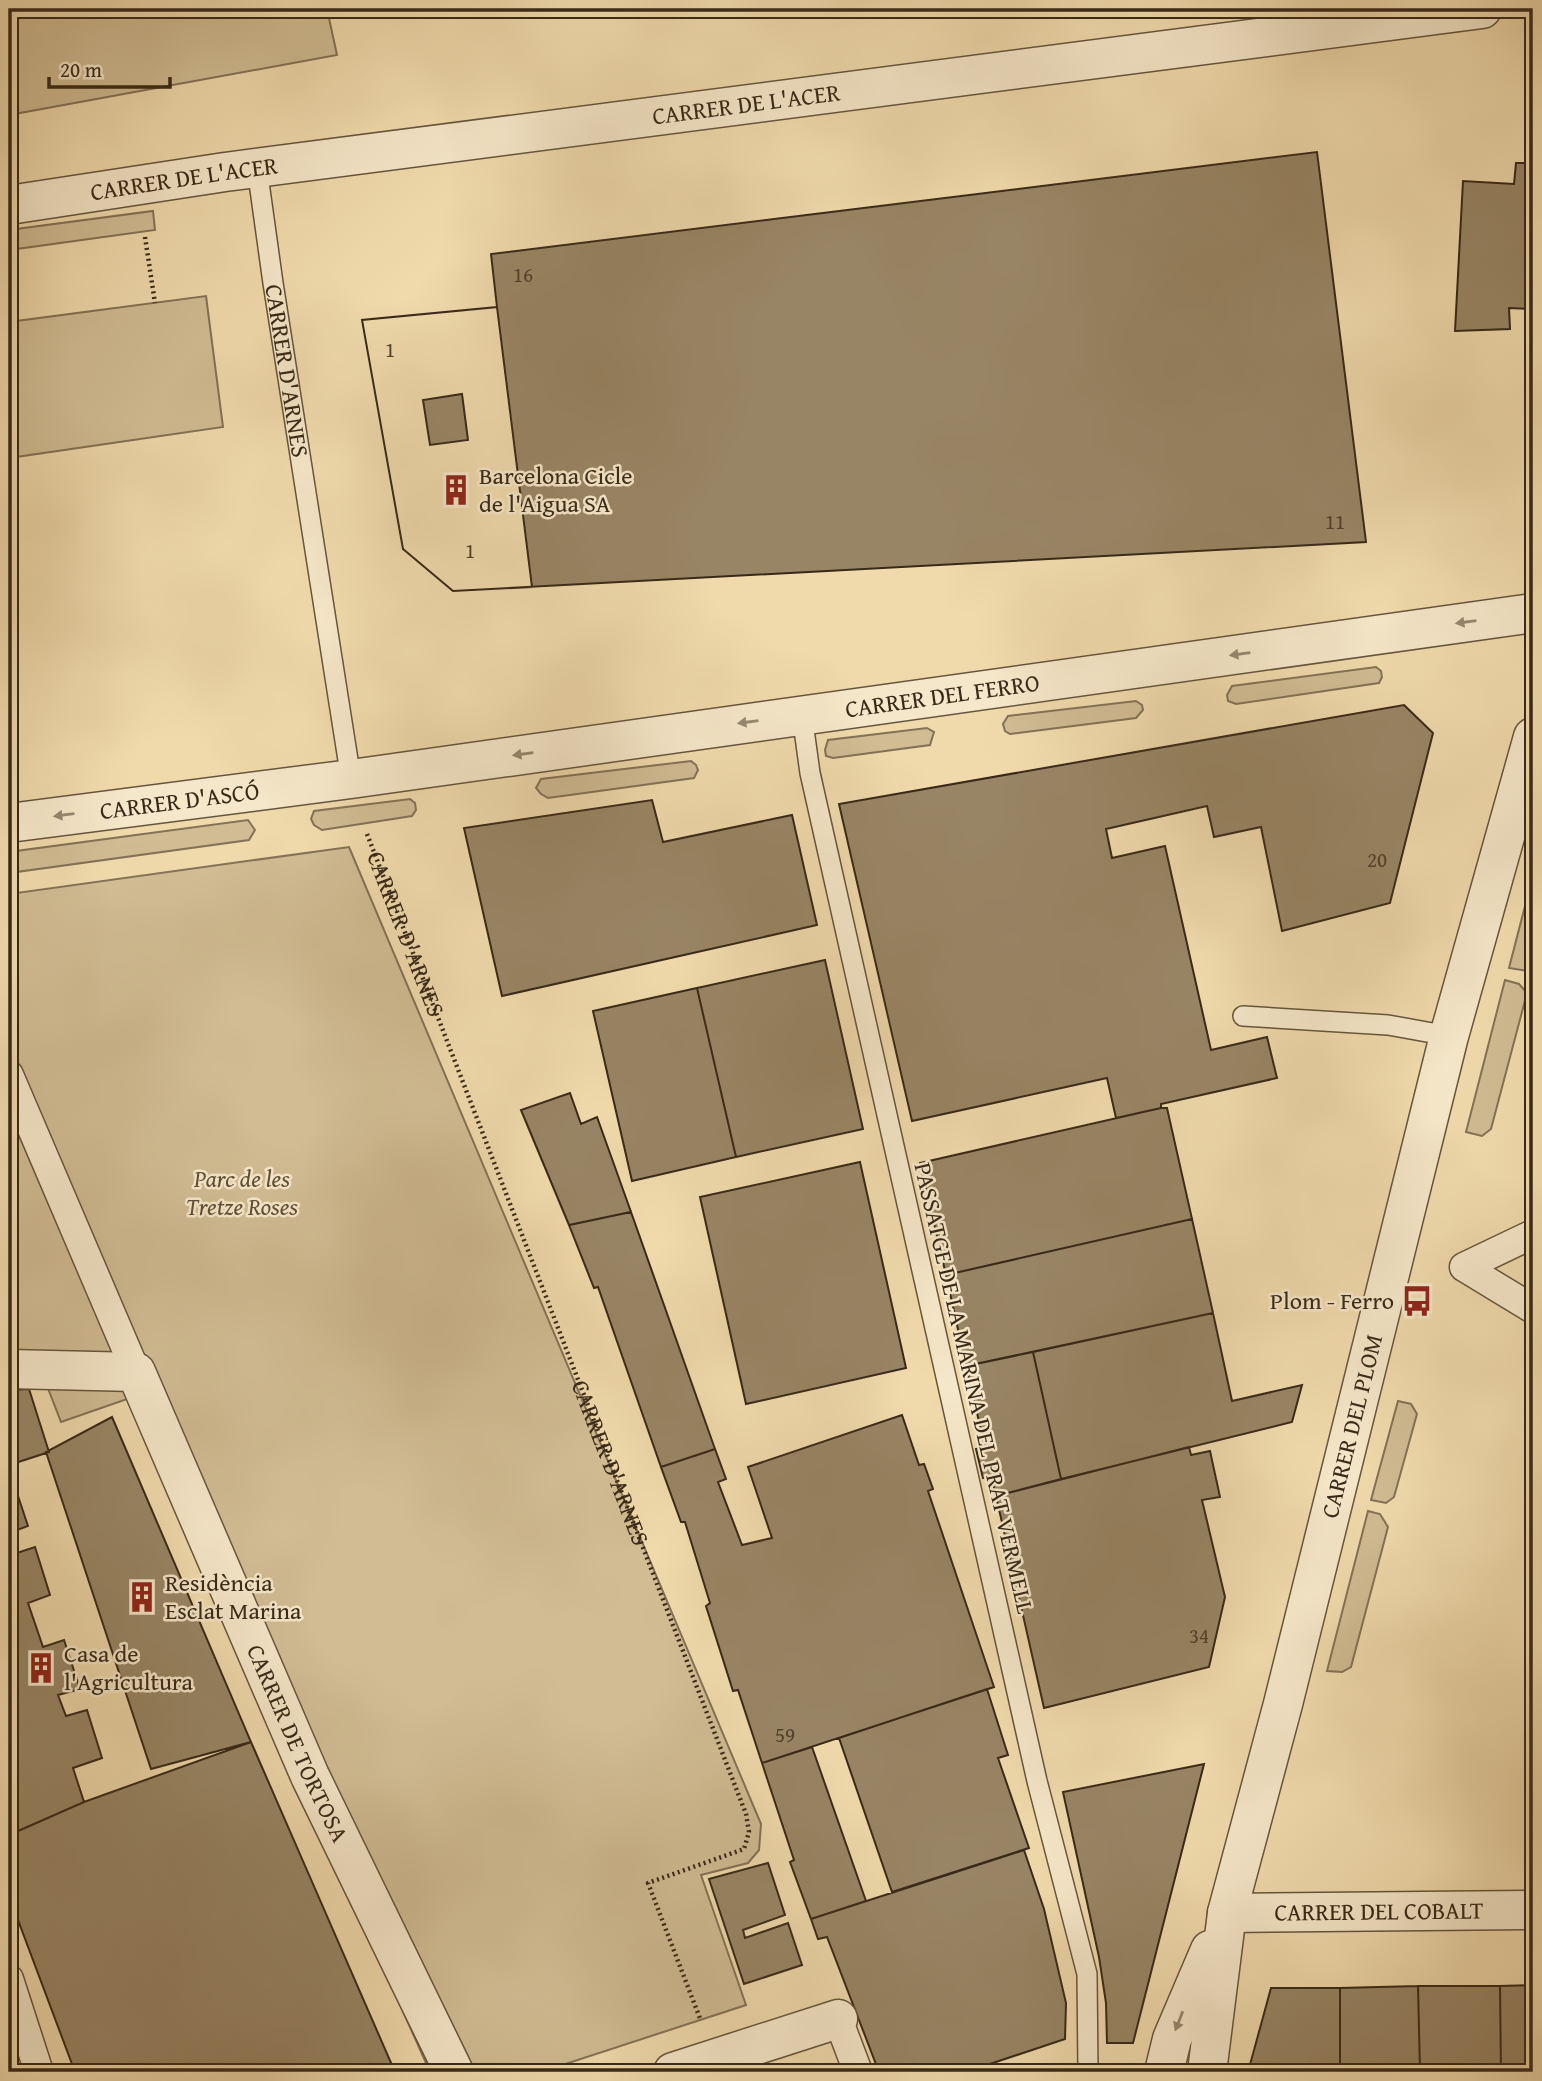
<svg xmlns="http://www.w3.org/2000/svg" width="1542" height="2081" viewBox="0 0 1542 2081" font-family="'Gentium Book Plus',serif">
	<rect width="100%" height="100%" fill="#f0daac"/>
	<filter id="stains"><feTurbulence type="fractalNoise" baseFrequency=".00286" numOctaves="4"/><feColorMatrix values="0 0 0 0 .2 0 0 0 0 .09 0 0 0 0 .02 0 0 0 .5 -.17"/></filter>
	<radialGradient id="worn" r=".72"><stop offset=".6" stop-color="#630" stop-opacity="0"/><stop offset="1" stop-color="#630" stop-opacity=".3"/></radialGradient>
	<path fill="#d1bc93" stroke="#847256" stroke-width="2" d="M 9,9 L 327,9 L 337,55 L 9,115 Z
		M 153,211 L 155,230 L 9,250 L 9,230 Z
		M 206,296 L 223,427 L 9,458 L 9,322 Z
		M 1376,667 L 1381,671 L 1382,677 L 1379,683 L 1236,704 L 1228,701 L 1227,695 L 1232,686 Z
		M 1136,701 L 1142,705 L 1143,710 L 1136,718 L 1010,734 L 1005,731 L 1003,724 L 1008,716 Z
		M 927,728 L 934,732 L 930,745 L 833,758 L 826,756 L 825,750 L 828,740 Z
		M 691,761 L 696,765 L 698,770 L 694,778 L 548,798 L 541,794 L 536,788 L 541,779 Z
		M 410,799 L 415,803 L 416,810 L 412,816 L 322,830 L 314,825 L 311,819 L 314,811 Z
		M 248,820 L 255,830 L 249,840 L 9,873 L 9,852 Z
		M 349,847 L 761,1824 L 759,1850 L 748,1863 L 701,1875 L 746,2005 L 541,2072 L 430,2072 L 130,1398 L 61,1422 L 42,1373 L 9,1368 L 9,894 Z
		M 1533,875 L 1533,965 L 1528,971 L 1509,968 Z
		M 1505,980 L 1519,984 L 1527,993 L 1491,1129 L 1482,1136 L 1466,1132 Z
		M 1398,1401 L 1411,1404 L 1417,1414 L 1394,1497 L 1386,1503 L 1371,1500 Z
		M 1368,1511 L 1380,1514 L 1388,1527 L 1351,1667 L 1342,1672 L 1327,1671 Z"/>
	<path fill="#988565" stroke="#382918" stroke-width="2" fill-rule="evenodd" d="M 1317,152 L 1366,542 L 453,591 L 403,549 L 362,320 L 497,307 L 491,254 Z
		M 1516,163 L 1533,163 L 1533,309 L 1509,308 L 1510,329 L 1455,331 L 1463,181 L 1514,184 Z
		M 497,307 L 532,587 L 453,591 L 403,549 L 362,320 ZM 462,394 L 468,440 L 430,445 L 423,400 Z
		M 1404,705 L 1433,733 L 1390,903 L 1282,931 L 1261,827 L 1214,837 L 1207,806 L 1106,829 L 1112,858 L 1165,846 L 1211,1050 L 1267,1037 L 1277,1078 L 1161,1104 L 1161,1108 L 1116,1118 L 1107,1078 L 912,1121 L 839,804 Z
		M 652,800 L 663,842 L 792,815 L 817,925 L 502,996 L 464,828 Z
		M 825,960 L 863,1129 L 736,1157 L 697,988 Z
		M 697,988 L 736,1157 L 632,1181 L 593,1011 Z
		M 570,1093 L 581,1124 L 597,1117 L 631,1212 L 569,1225 L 521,1110 Z
		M 1161,1108 L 1167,1108 L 1192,1219 L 946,1275 L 920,1163 Z
		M 860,1162 L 906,1368 L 746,1404 L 700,1197 Z
		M 631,1212 L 715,1449 L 661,1467 L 598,1287 L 594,1288 L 569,1225 Z
		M 1192,1219 L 1213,1313 L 966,1366 L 946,1275 Z
		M 1213,1313 L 1232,1401 L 1302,1385 L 1292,1422 L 1061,1479 L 1033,1352 Z
		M 1033,1352 L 1061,1479 L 996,1496 L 991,1476 L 983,1478 L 976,1449 L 985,1447 L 966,1366 Z
		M 29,1389 L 49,1452 L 9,1465 L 9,1390 Z
		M 902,1415 L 919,1465 L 924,1464 L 933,1489 L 928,1491 L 994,1687 L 762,1763 L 738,1690 L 733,1691 L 706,1606 L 710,1603 L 685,1522 L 681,1522 L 661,1467 L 715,1449 L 726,1479 L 718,1482 L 742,1545 L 772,1538 L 748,1467 Z
		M 112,1417 L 251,1742 L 151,1769 L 46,1452 Z
		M 1189,1447 L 1191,1455 L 1210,1451 L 1220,1497 L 1202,1500 L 1225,1597 L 1209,1667 L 1044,1708 L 996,1496 Z
		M 12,1478 L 28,1526 L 9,1533 L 9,1479 Z
		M 9,1538 L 14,1554 L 35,1547 L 50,1595 L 28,1603 L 43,1647 L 64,1640 L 80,1689 L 58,1695 L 66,1716 L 87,1710 L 102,1758 L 73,1768 L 84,1802 L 9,1835 Z
		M 987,1689 L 1008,1755 L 998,1758 L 1029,1848 L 892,1892 L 839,1738 Z
		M 251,1742 L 395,2072 L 75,2072 L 9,1896 L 9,1835 L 84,1802 Z
		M 812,1747 L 866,1901 L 811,1919 L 790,1862 L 794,1860 L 762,1763 Z
		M 1204,1764 L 1133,2043 L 1107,2043 L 1106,2003 L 1099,1957 L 1063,1792 Z
		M 1024,1850 L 1044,1909 L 1066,2003 L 1065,2039 L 966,2072 L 879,2072 L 827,1937 L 818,1939 L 811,1919 Z
		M 768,1863 L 785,1915 L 743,1930 L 745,1938 L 788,1923 L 802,1965 L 744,1984 L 709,1879 Z
		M 1533,1985 L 1533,2072 L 1501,2072 L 1500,1986 Z
		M 1418,1986 L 1420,2072 L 1340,2072 L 1340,1988 Z
		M 1418,1986 L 1500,1986 L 1501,2072 L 1420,2072 Z
		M 1271,1988 L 1340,1988 L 1340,2072 L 1248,2072 Z"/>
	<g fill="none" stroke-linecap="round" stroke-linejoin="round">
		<defs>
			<g id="service">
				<path id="s2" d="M 257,168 L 273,283 L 351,779"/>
				<path d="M 802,715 L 810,773 L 1037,1781 L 1087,1974 L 1088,2072"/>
				<path d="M 1243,1016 L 1388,1025 L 1449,1036"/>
			</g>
			<path id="pedestrian" d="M 9,1075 L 136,1372
				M 1464,1267 L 1533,1309
				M 1464,1267 L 1533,1234
				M 9,1979 L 39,2072
				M 838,2019 L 858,2072"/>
			<g id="minor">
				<path id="s3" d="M 9,205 L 225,172 L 1482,9"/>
				<path id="s4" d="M 9,823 L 351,779 L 1533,613"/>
				<path id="s5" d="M 9,1369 L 136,1372 L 310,1776 L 454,2072"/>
				<path id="s6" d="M 1227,1913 L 1533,1910"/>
				<path d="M 673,2072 L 838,2019"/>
				<path d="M 1164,2072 L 1172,2039 L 1210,1950"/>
				<path id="s7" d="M 1207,2072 L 1227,1913 L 1283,1704 L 1449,1036 L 1533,737"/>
			</g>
		</defs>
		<use href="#service" stroke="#66553d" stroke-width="22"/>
		<use href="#pedestrian" stroke="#66553d" stroke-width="31"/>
		<use href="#minor" stroke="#66553d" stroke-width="41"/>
		<g stroke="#382918" stroke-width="4.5" stroke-dasharray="2 3.5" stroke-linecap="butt">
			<path d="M 145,237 L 155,303"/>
			<path id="s1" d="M 367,834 L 746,1814 L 749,1832 L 744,1849 L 648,1883 L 701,2021"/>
		</g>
		<use href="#service" stroke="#f5e7c9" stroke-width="19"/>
		<use href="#pedestrian" stroke="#f5e7c9" stroke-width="28"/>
		<use href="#minor" stroke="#f5e7c9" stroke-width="38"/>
	</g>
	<defs><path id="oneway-solid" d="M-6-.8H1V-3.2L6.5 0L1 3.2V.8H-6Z" transform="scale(1.75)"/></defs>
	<g fill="#968870">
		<use href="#oneway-solid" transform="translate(1466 622) rotate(172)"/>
		<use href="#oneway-solid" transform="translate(1240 654) rotate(172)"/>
		<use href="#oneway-solid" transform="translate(748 722) rotate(172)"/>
		<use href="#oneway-solid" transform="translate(523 754) rotate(172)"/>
		<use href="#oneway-solid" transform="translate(64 815) rotate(173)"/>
		<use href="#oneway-solid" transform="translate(1179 2021) rotate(111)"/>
	</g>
	<defs>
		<symbol id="building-bare" viewBox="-9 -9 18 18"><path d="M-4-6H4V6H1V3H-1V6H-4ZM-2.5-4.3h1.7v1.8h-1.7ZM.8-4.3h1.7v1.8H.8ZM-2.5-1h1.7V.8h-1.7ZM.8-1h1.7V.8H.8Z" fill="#8f2418" stroke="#f5e7c9" stroke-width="2.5" paint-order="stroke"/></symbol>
		<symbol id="bus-bare" viewBox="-9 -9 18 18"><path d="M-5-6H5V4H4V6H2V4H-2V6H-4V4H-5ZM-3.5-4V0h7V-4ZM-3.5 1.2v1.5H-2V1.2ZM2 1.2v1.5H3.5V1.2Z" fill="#8f2418" stroke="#f5e7c9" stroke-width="2.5" paint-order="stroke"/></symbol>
	</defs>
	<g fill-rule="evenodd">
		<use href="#building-bare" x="434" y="468" width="44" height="44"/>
		<use href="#bus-bare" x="1395" y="1279" width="44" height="44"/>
		<use href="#building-bare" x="120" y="1575" width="44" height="44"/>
		<use href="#building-bare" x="19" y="1646" width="44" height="44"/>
	</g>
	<g text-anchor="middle" stroke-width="5" stroke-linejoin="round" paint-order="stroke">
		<g font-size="21" fill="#50402b">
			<text x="523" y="282">16</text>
			<text x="390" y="357">1</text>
			<text x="1335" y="529">11</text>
			<text x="470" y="558">1</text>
			<text x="1377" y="867">20</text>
			<text x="1199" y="1643">34</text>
			<text x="785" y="1742">59</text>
		</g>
		<g font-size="24" fill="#382918" stroke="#f5e7c9">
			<text dy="8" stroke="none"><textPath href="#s3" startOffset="744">CARRER DE L'ACER</textPath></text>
			<text dy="8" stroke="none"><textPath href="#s3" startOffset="177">CARRER DE L'ACER</textPath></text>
			<text dy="8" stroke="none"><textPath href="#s2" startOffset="205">CARRER D'ARNES</textPath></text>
			<text dy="8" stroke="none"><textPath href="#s4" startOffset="942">CARRER DEL FERRO</textPath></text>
			<text dy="8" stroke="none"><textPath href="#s4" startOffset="172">CARRER D'ASCÓ</textPath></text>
			<text dy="8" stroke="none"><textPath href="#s1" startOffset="107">CARRER D'ARNES</textPath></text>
			<text transform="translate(974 1388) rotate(77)" y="8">PASSATGE DE LA MARINA DEL PRAT VERMELL</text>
			<text dy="8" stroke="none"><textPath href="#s7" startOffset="663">CARRER DEL PLOM</textPath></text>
			<text dy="8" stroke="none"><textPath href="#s1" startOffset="674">CARRER D'ARNES</textPath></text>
			<text dy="8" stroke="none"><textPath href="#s5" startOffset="532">CARRER DE TORTOSA</textPath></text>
			<text dy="8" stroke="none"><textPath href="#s6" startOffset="152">CARRER DEL COBALT</textPath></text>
		</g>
		<g font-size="24" fill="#382918" stroke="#f5e7c9" text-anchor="start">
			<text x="479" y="484">Barcelona Cicle<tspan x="479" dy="28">de l'Aigua SA</tspan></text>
			<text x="1394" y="1309" text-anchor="end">Plom - Ferro</text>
			<text x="165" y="1591">Residència<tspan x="165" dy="28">Esclat Marina</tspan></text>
			<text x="64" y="1662">Casa de<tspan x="64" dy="28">l'Agricultura</tspan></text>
		</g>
		<g font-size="24" font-style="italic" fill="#5e4e37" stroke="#f5e7c9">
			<text x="242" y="1187">Parc de les<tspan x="242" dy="28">Tretze Roses</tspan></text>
		</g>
	</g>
	<rect width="1542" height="2081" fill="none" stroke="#f0daac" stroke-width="35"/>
	<rect x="10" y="10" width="1521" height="2060" fill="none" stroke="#382918" stroke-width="3.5"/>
	<rect x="18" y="18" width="1507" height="2046" fill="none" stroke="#382918" stroke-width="2"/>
	<path d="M49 77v10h121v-10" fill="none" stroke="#382918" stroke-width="3.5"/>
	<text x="60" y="77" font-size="21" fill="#382918" stroke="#f5e7c9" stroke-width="5" paint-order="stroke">20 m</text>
	<rect width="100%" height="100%" filter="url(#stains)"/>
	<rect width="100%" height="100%" fill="url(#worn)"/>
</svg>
